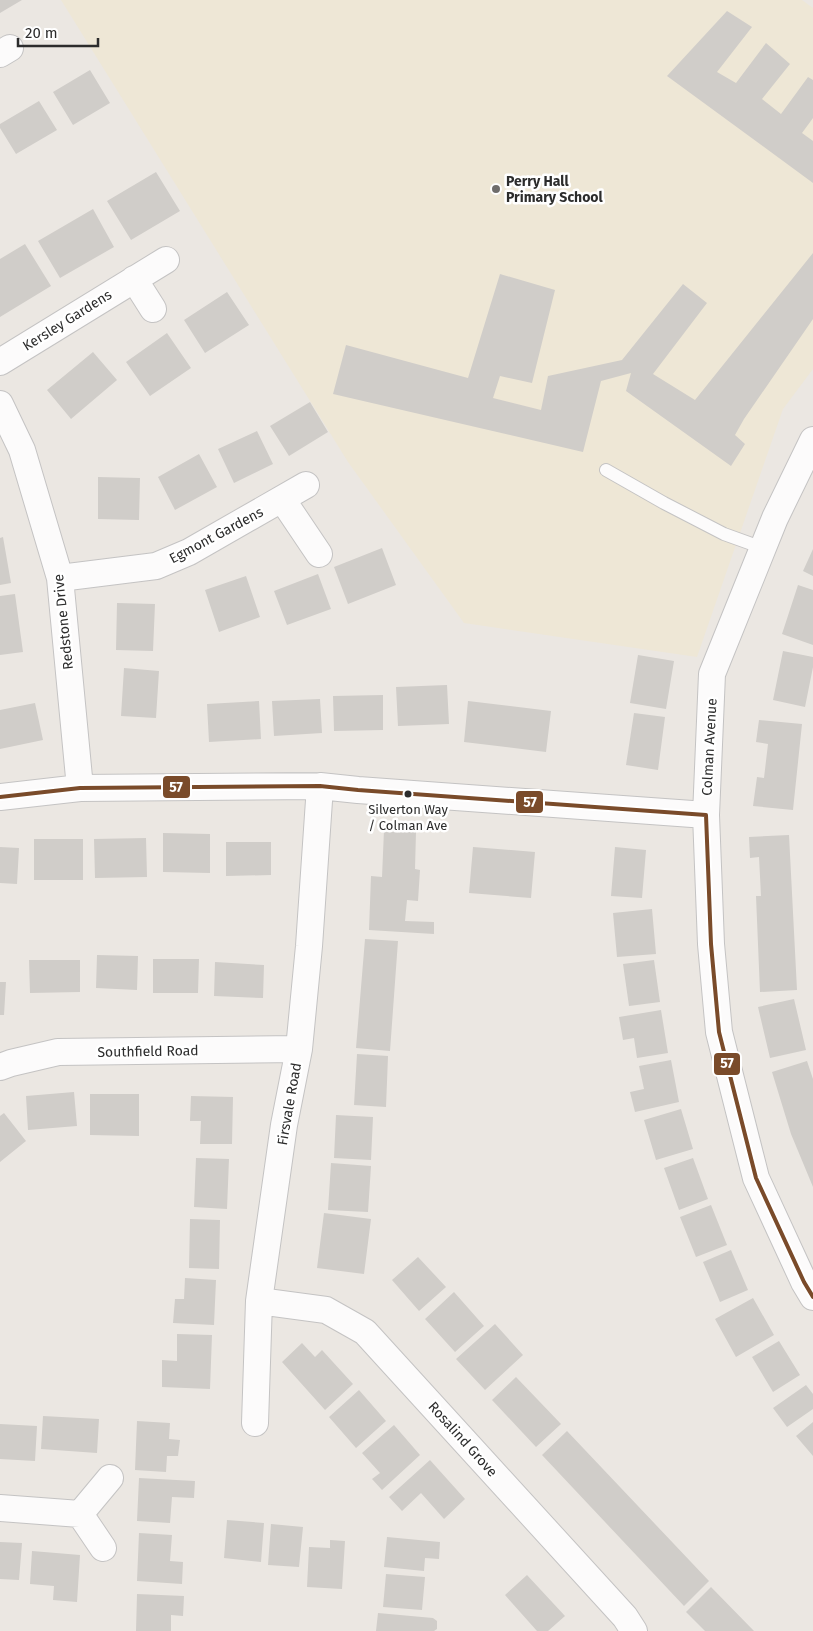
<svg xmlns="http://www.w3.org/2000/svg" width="813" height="1631" viewBox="0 0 813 1631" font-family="'Fira Sans',sans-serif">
	<rect width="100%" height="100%" fill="#ebe7e2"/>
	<path fill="#eee7d6" d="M 61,0 L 802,0 L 813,8 L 813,369 L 783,409 L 697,657 L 464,623 L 348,462 Z"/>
	<path fill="#d0cdc9" d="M 0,0 L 22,0 L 0,13 Z
		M 727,11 L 752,27 L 717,72 L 736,83 L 766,43 L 790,64 L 762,99 L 781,114 L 808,77 L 813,80 L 813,118 L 802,133 L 813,141 L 813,183 L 667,76 Z
		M 90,70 L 110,103 L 73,125 L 53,92 Z
		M 39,101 L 57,130 L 16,154 L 0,128 L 0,124 Z
		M 156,172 L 180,211 L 131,240 L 107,201 Z
		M 93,209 L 114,247 L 60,278 L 38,241 Z
		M 25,244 L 51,286 L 0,317 L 0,259 Z
		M 813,253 L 813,319 L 744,419 L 735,435 L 745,444 L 731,466 L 626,391 L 631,373 L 601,381 L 583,452 L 333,394 L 346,345 L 468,378 L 500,274 L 555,290 L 532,383 L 500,376 L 493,398 L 541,410 L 548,376 L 622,360 L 683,284 L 707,303 L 653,374 L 695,400 Z
		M 227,292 L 249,325 L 205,353 L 184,320 Z
		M 167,333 L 191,368 L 150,396 L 126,362 Z
		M 93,352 L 117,380 L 71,419 L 47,390 Z
		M 310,402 L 328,432 L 289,456 L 270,426 Z
		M 257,431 L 273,464 L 234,483 L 218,449 Z
		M 199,454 L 217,487 L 175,510 L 158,477 Z
		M 98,477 L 140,478 L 139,520 L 98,519 Z
		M 3,537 L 11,583 L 0,585 L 0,538 Z
		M 382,548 L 396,585 L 348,604 L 334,567 Z
		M 813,549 L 813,576 L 803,571 Z
		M 318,574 L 331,609 L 287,625 L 274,591 Z
		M 246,576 L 260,617 L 219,632 L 205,590 Z
		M 798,585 L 813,590 L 813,645 L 782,634 Z
		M 15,594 L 23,652 L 0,655 L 0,596 Z
		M 117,603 L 155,604 L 153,651 L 116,650 Z
		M 783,651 L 813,657 L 813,667 L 805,707 L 773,700 Z
		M 638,655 L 674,661 L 666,709 L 630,703 Z
		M 124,668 L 159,671 L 156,718 L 121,716 Z
		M 447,685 L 449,724 L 398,726 L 396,687 Z
		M 383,695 L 383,730 L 334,731 L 333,696 Z
		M 320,699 L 322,733 L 274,736 L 272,701 Z
		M 259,701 L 261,739 L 209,742 L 207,704 Z
		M 468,701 L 551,711 L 546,752 L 464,742 Z
		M 35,703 L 43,740 L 0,749 L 0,710 Z
		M 634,713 L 665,717 L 658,770 L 626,765 Z
		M 759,720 L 802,724 L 793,810 L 753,806 L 757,777 L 764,778 L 768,744 L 756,742 Z
		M 384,830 L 416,832 L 415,869 L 420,870 L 418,901 L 407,900 L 405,921 L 434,922 L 434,934 L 369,930 L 371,876 L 382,877 Z
		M 163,833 L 210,834 L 210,873 L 163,872 Z
		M 789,835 L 797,990 L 760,992 L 756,896 L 761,896 L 759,857 L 750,858 L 749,837 Z
		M 146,838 L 147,877 L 95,878 L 94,839 Z
		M 34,839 L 83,839 L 83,880 L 34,880 Z
		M 226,842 L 271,842 L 271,875 L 226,876 Z
		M 0,847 L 19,848 L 17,884 L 0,883 Z
		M 473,847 L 535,852 L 531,898 L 469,893 Z
		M 615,847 L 646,850 L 642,898 L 611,896 Z
		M 652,909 L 656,954 L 617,957 L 613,913 Z
		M 365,939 L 398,941 L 390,1051 L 356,1048 Z
		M 97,955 L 138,956 L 137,990 L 96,988 Z
		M 153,959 L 199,959 L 198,993 L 153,993 Z
		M 29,960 L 80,960 L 80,992 L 30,993 Z
		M 654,960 L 660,1002 L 629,1006 L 623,964 Z
		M 215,962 L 264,965 L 263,998 L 214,996 Z
		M 0,982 L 6,982 L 4,1015 L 0,1015 Z
		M 794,999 L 806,1050 L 770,1058 L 758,1007 Z
		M 661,1010 L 668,1053 L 637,1058 L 634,1038 L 623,1040 L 619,1017 Z
		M 357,1054 L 388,1056 L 386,1107 L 354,1105 Z
		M 671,1060 L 679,1102 L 635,1112 L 630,1092 L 644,1089 L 639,1066 Z
		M 807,1061 L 813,1079 L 813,1187 L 791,1134 L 772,1072 Z
		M 74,1092 L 77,1126 L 28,1130 L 26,1096 Z
		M 90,1094 L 139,1094 L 139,1136 L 90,1135 Z
		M 191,1096 L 233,1097 L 232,1144 L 200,1144 L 201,1121 L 190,1121 Z
		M 681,1109 L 693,1149 L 656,1160 L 644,1120 Z
		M 4,1113 L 26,1141 L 0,1162 L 0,1116 Z
		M 336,1115 L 373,1117 L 371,1160 L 334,1158 Z
		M 196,1158 L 229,1159 L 227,1209 L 194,1207 Z
		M 693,1158 L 708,1199 L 679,1210 L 664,1168 Z
		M 331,1163 L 371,1166 L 368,1212 L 328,1210 Z
		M 711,1205 L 727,1245 L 696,1257 L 680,1217 Z
		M 324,1213 L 371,1219 L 364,1274 L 317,1268 Z
		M 190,1219 L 220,1220 L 219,1269 L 189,1268 Z
		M 731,1250 L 748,1290 L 720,1302 L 703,1262 Z
		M 418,1257 L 446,1287 L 419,1311 L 392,1280 Z
		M 185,1278 L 216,1280 L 214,1325 L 173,1323 L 175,1299 L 184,1299 Z
		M 454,1292 L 484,1326 L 455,1352 L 425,1319 Z
		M 753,1298 L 774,1335 L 736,1357 L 715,1319 Z
		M 495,1324 L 523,1355 L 485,1390 L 456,1359 Z
		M 177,1334 L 212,1335 L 210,1389 L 162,1387 L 162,1360 L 177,1361 Z
		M 779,1341 L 800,1375 L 773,1392 L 752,1357 Z
		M 302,1343 L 315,1357 L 322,1350 L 353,1384 L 325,1410 L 282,1362 Z
		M 516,1377 L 561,1424 L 536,1447 L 492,1400 Z
		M 806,1385 L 813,1394 L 813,1409 L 787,1427 L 773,1408 Z
		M 359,1390 L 386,1421 L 356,1448 L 329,1417 Z
		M 43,1416 L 99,1419 L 97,1453 L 41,1449 Z
		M 137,1421 L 170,1423 L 169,1439 L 180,1440 L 178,1456 L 167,1456 L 166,1472 L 135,1470 Z
		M 813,1422 L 813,1456 L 796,1436 Z
		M 0,1424 L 37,1426 L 35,1461 L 0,1459 Z
		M 394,1425 L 420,1455 L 382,1490 L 372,1479 L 380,1473 L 362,1453 Z
		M 567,1431 L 709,1581 L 684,1606 L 542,1455 Z
		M 430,1460 L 465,1499 L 444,1519 L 421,1493 L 402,1511 L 389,1497 Z
		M 139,1478 L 195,1481 L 194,1498 L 172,1497 L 170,1523 L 137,1521 Z
		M 227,1520 L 264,1523 L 261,1562 L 224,1558 Z
		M 271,1524 L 303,1527 L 299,1567 L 268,1565 Z
		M 139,1533 L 172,1535 L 170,1561 L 183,1562 L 182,1584 L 137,1581 Z
		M 387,1537 L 440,1542 L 439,1559 L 425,1558 L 424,1571 L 384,1567 Z
		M 330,1540 L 345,1541 L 342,1589 L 307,1587 L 309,1547 L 330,1548 Z
		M 0,1542 L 22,1543 L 19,1580 L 0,1579 Z
		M 32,1551 L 80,1555 L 77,1602 L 53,1600 L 54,1586 L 30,1584 Z
		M 386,1574 L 425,1577 L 422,1610 L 383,1607 Z
		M 527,1575 L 565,1616 L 548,1631 L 537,1631 L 505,1595 Z
		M 711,1587 L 754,1631 L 705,1631 L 686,1612 Z
		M 137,1594 L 184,1596 L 183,1616 L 171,1615 L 171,1631 L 136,1631 Z
		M 378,1613 L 433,1618 L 437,1621 L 437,1629 L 434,1631 L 376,1631 Z"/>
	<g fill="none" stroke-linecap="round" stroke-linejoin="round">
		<defs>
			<path id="service" d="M 606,470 L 664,503 L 724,534 L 763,548"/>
			<path id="minor" d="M 0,54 L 10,48
				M 134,279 L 153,309
				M 0,362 L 166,260
				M 0,404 L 22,450 L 60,578 L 80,788
				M 813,440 L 775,518 L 712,674 L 706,815 L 711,944 L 719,1032 L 756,1178 L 804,1282 L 813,1297
				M 282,499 L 319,554
				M 60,578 L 156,566 L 189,552 L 306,485
				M 0,797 L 80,788 L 320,786 L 358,790 L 706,815
				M 0,1067 L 11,1063 L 58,1052 L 299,1049
				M 259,1301 L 326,1310 L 365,1332 L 625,1617 L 634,1631
				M 255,1423 L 259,1301 L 284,1125 L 299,1049 L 309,946 L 320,786
				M 0,1508 L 80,1514
				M 103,1548 L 80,1514 L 110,1478"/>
		</defs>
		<use href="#service" stroke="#c4c3c3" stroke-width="14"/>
		<use href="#minor" stroke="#c4c3c3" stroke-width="28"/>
		<use href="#service" stroke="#fcfbfb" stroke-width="12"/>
		<use href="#minor" stroke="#fcfbfb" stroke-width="26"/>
		<defs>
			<path id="bus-1" d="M 0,797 L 80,788 L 320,786 L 358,790 L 706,815
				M 706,815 L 711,944 L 719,1032 L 756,1178 L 804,1282 L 813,1297"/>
		</defs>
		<use href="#bus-1" stroke="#fff" stroke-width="8"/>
		<use href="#bus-1" stroke="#7a4b2a" stroke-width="4"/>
	</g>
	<circle fill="#6f6d6c" stroke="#fff" stroke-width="2" cx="496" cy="189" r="5"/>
	<circle fill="#2c2c2c" stroke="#fff" stroke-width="2" cx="408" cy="794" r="4.5"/>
	<g text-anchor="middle" stroke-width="5" stroke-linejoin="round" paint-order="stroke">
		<g font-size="13" fill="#2c2c2c" stroke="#fff">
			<text x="408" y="814">Silverton Way<tspan x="408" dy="16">/ Colman Ave</tspan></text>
		</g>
		<g font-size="14" font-weight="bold" fill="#2c2c2c" stroke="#fff" text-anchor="start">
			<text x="506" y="186">Perry Hall<tspan x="506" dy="16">Primary School</tspan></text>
		</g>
		<g font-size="14" fill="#2c2c2c" stroke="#fff">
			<text transform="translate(67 320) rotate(-32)" y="5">Kersley Gardens</text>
			<text transform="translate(216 535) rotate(-28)" y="5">Egmont Gardens</text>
			<text transform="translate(63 622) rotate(-96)" y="5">Redstone Drive</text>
			<text transform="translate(709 747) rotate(-87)" y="5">Colman Avenue</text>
			<text transform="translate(148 1051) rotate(-1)" y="5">Southfield Road</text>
			<text transform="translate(289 1104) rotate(-80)" y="5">Firsvale Road</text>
			<text transform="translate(463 1439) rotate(48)" y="5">Rosalind Grove</text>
		</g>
	</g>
	<g stroke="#fff" stroke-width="2">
		<rect x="162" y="775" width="29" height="24" rx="5" fill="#7a4b2a"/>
		<rect x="515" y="790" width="29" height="24" rx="5" fill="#7a4b2a"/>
		<rect x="713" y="1052" width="28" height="24" rx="5" fill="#7a4b2a"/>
	</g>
	<g font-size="14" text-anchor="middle" font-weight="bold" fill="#fff">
		<text x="176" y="792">57</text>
		<text x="530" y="807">57</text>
		<text x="727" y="1068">57</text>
	</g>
	<path d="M18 38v8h80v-8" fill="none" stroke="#2c2c2c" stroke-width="2.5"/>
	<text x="25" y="38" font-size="15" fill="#2c2c2c" stroke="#ffffff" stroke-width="4" paint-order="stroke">20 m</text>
</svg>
